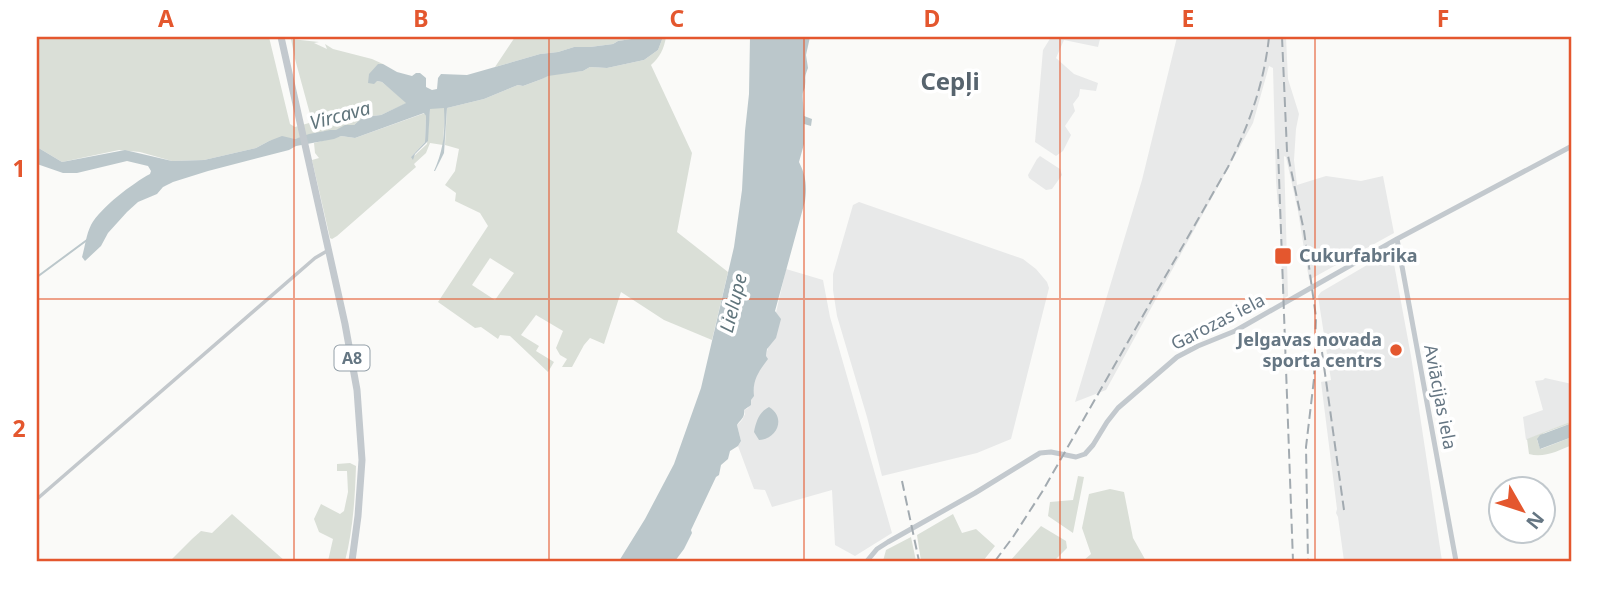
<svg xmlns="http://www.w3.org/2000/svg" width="1609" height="598" viewBox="0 0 1609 598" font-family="'Noto Sans',sans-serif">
	<rect width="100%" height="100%" fill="#fafaf8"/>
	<path fill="#e8e9e9" d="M 1051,37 L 1093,37 L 1100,39 L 1098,47 L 1064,40 L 1056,58 L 1074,74 L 1098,83 L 1096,91 L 1080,89 L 1079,96 L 1073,104 L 1075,111 L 1065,126 L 1071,135 L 1063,151 L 1056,156 L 1035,142 L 1043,50 Z
		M 1177,37 L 1286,37 L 1288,79 L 1299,114 L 1296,129 L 1294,160 L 1297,185 L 1326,176 L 1361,181 L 1383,176 L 1394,233 L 1309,280 L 1298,211 L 1286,157 L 1284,156 L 1288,296 L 1283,299 L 1279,207 L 1278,207 L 1276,181 L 1273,68 L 1269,66 L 1253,123 L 1106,390 L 1075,402 L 1142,180 Z
		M 1040,156 L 1060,169 L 1062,175 L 1052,189 L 1046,190 L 1029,178 L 1028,175 L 1037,159 Z
		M 859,202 L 1023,259 L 1036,269 L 1047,282 L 1049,288 L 1011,439 L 977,453 L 882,476 L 867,417 L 837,316 L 833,290 L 833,274 L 853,205 Z
		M 1379,258 L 1389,260 L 1394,264 L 1411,356 L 1442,561 L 1344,561 L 1338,517 L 1336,513 L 1337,509 L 1321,382 L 1331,380 L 1318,296 L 1321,292 Z
		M 786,269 L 823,280 L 830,317 L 892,533 L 855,556 L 835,545 L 832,490 L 772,507 L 765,490 L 754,489 L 738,446 L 741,441 L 737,425 L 742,420 L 745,414 L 744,410 L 748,408 L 751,400 L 755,378 L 766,356 Z
		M 1545,378 L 1572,384 L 1572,421 L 1526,440 L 1523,417 L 1543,410 L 1535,381 L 1543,380 Z"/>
	<path fill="#dadfd7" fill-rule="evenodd" d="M 37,37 L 269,37 L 290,124 L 295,127 L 309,123 L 310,114 L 295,59 L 291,39 L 319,42 L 314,43 L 327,49 L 325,44 L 333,49 L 372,59 L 383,64 L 378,64 L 377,81 L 382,82 L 407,103 L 381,115 L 363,117 L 354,125 L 345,126 L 335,131 L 325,131 L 295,139 L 284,138 L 269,141 L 256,148 L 204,160 L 172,161 L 140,152 L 119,150 L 62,162 L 37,147 Z
		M 515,37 L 635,37 L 631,39 L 618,41 L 613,44 L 590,47 L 574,47 L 558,52 L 540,54 L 495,67 Z
		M 663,37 L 666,37 C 664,49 660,57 651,65 L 692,153 L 677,232 L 728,272 L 712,340 L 664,320 L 621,292 L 604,344 L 590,338 L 584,345 L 572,367 L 562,367 L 567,359 L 560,355 L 556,348 L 563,331 L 536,315 L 521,335 L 539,346 L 536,351 L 554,362 L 548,372 L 510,336 L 500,335 L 498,339 L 481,327 L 475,328 L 438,302 L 488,226 L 480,213 L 455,201 L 456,193 L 445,185 L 455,171 L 459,149 L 445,145 L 447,108 L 484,99 L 518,85 L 523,86 L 542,79 L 548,75 L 583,71 L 590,67 L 607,68 L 644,60 L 658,50 ZM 490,258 L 514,273 L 495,300 L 472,285 Z
		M 430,108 L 445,108 L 443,145 L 430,143 L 426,153 L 414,164 L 416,167 L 337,236 L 332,239 L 330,238 L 312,160 L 319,158 L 315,153 L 314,143 L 341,136 L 355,138 L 425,113 L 426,116 L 425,142 L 411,157 L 414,156 L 427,144 Z
		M 1572,421 L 1572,423 L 1544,433 L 1537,440 L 1540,448 L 1541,449 L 1572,437 L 1572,445 C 1558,451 1544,458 1529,454 L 1527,439 Z
		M 350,463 L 356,466 C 355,498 353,530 345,561 L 328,561 L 333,539 L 319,532 L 314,519 L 321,504 L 340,514 L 344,511 L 348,492 L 347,471 L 337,471 L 337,464 Z
		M 1078,476 L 1084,477 L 1073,533 L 1048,516 L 1050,502 L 1073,500 Z
		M 1110,489 L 1124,492 L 1133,538 L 1146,561 L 1083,561 L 1091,554 L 1082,528 L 1089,494 Z
		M 232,514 L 285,561 L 170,561 L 192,539 L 201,531 L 212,533 Z
		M 953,514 L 962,533 L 976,529 L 995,546 L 983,561 L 921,561 L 917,535 Z
		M 1041,526 L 1066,541 L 1067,548 L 1054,561 L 1010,561 Z
		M 911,537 L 916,561 L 883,561 L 886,550 Z"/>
	<path fill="#bbc7cb" d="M 635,37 L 663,37 L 658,50 L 644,60 L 607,68 L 590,67 L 583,71 L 548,76 L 542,79 L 523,86 L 518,85 L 484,99 L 447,108 L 444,153 L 435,171 L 434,171 C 444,148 445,133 444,108 L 430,109 L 428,141 L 415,154 L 413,160 L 411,157 L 425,142 L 426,116 L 424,113 L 355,138 L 341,136 L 334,139 L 296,146 L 289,150 L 208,171 L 173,182 L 163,187 L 157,194 L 138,202 L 127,212 L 108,233 L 101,246 L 85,261 L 82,257 C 85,247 86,235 91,225 C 100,208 133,183 150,174 L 151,171 L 148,166 L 127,161 L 77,173 L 63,173 L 37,164 L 37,147 L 62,162 L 125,150 L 172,161 L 204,160 L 256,148 L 269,141 L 282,136 L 295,139 L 309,134 L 330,130 L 336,130 L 345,125 L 354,125 L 363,117 L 381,115 L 406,103 L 382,82 L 377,81 L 374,84 L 368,83 L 369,74 L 378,64 L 383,64 L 397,72 L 412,76 L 416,73 L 420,73 L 426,78 L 426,87 L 432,90 L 437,89 L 438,78 L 441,74 L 467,75 L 540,54 L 558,52 L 574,47 L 590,47 L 613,44 L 618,41 L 631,39 Z
		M 750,37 L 810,37 L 806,55 L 808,68 C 804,78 806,77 805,86 C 805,88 804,90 803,92 C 802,98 804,109 804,116 L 812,119 L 811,126 L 804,124 L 804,144 L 799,162 C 806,176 807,186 805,201 L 775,311 L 781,319 L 776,338 L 767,349 L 766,356 L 768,359 C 759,371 752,380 754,396 L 751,400 L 751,405 L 744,410 C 745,418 741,419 737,425 L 741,441 L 738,446 L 730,451 L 728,459 L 721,465 L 719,475 L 716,477 L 691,530 L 692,533 L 684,549 L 675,561 L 619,561 L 645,519 L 674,464 L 701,388 L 734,247 L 742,190 L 745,131 L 749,94 Z
		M 769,407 C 786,417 778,439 759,440 L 754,432 C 756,422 759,412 769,407 Z
		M 1572,423 L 1572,437 L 1540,449 L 1537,439 L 1540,435 Z"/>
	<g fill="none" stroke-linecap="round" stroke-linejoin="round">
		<path stroke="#bbc7cb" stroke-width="2" d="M 37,277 L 87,240"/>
		<path stroke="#c3c8cc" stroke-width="3.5" d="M 37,499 L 315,258 L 327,251"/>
		<path stroke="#c3c9ce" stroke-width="5" d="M 1397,239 L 1456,561
			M 867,561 L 877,549 L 888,542 L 975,493 L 1040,453 L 1051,452 L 1076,457 L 1085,454 L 1093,445 L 1107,422 L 1118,408 L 1177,357 L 1198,346 L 1235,331 L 1397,239 L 1572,146"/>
		<path stroke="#c3c9ce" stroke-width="7" d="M 281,37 L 345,324 L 357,390 L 362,460 L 358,516 L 352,561"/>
		<path stroke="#a2aab0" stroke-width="2" stroke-dasharray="10 5" stroke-linecap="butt" d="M 1282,37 L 1287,151 L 1304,231 L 1316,317 L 1314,379 L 1306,447 L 1308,561
			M 1278,149 L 1293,561
			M 1322,352 L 1344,510
			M 902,481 L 919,561
			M 995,561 L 1013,537 L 1042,492 L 1228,167 C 1249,125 1264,84 1269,37"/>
	</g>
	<path fill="none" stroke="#e4572e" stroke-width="2" stroke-opacity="0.55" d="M 294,37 L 294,561M 549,37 L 549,561M 804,37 L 804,561M 1060,37 L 1060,561M 1315,37 L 1315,561M 37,299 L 1572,299"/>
	<g fill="#e4572e" stroke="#fff" stroke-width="2.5">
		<rect x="1274" y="247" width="18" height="18" rx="3.5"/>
		<circle cx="1396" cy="350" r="7"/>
	</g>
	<g text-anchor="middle" stroke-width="7" stroke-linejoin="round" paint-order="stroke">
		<rect fill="#fff" stroke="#939fa8" stroke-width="2" x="334.5" y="345.5" width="35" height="25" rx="5"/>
		<g font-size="16" font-weight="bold" fill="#657683">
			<text x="352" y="364">A8</text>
		</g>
		<g font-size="18" font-weight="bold" fill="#657683" stroke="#fff" text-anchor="start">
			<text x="1299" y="262">Cukurfabrika</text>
			<text x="1382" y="346" text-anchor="end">Jelgavas novada<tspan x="1382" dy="21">sporta centrs</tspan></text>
		</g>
		<g font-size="18" fill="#657683" stroke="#fff">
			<text transform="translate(1218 322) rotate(-27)" y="6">Garozas iela</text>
			<text transform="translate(1440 397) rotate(79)" y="6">Aviācijas iela</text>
		</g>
		<g font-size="19" font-style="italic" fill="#60757c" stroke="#fff">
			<text transform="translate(340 115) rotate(-15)" y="7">Vircava</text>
			<text transform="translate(733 303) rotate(-76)" y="7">Lielupe</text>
		</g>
		<g font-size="24" font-weight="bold" fill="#57646e" stroke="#fff">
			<text x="950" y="90">Cepļi</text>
		</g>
	</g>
	<rect width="1609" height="598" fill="none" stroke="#ffffff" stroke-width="77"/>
	<g transform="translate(1522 510) rotate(129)"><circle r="33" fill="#ffffff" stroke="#c1c8cd" stroke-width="2"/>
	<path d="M0-5L12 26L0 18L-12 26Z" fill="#e4572e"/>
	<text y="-10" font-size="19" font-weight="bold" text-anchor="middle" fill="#657683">N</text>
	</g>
	<rect x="38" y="38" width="1532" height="522" fill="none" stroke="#e4572e" stroke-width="2.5"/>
	<g font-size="23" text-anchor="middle" font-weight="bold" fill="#e4572e">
		<text x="166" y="27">A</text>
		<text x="421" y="27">B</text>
		<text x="677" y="27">C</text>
		<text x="932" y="27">D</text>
		<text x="1188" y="27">E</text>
		<text x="1443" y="27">F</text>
		<text x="19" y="177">1</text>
		<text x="19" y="437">2</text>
	</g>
</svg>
